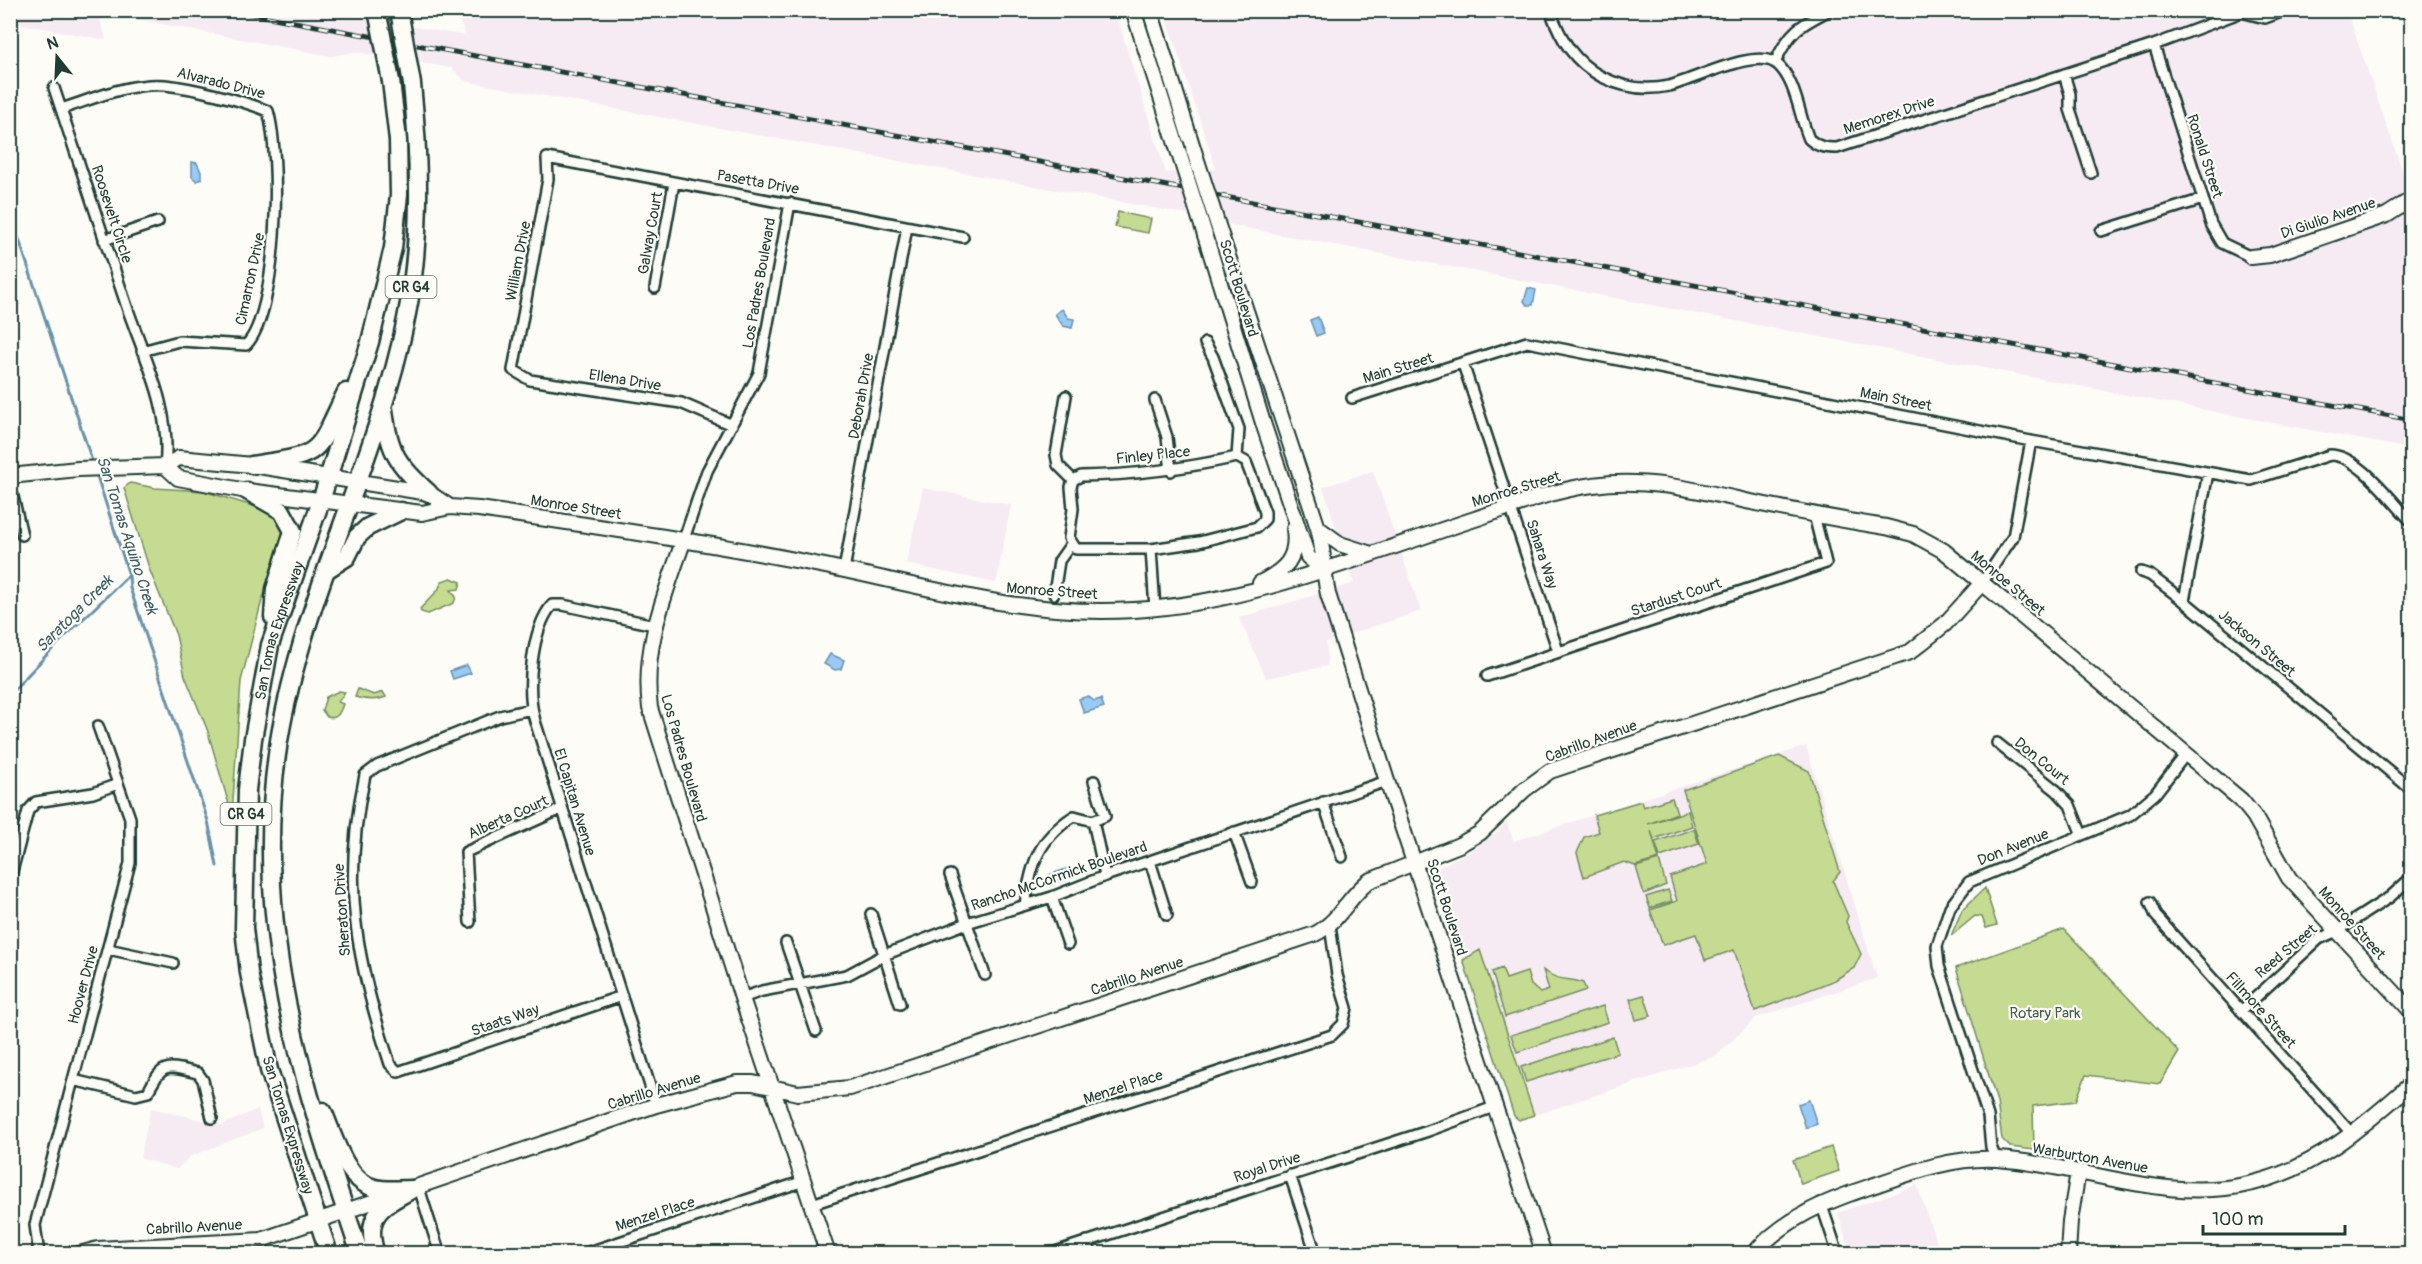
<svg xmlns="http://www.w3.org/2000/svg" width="2422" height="1264" viewBox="0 0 2422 1264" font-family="Pangolin,sans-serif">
	<rect width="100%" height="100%" fill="#fdfcf7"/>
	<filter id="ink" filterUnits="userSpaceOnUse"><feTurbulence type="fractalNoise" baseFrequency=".0167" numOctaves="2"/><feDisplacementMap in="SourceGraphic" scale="12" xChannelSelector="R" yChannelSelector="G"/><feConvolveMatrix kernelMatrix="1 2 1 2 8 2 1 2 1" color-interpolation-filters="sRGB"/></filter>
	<g filter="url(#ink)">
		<path fill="#f6eaf3" d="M 10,11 L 326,11 L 466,36 L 456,11 L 1115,11 L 1166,173 L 1216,169 L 1164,11 L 2347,11 L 2411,196 L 2411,449 L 1251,229 L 1170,211 L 465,81 L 452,68 L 355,52 L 331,56 L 98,12 L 106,40 L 11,22 Z
			M 1373,471 L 1421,611 L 1326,642 L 1328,666 L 1266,678 L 1239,618 L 1354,583 L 1323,487 Z
			M 923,488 L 1011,505 L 996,583 L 906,564 Z
			M 1806,746 L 1877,978 L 1756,1018 L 1716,1056 L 1519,1120 L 1514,1116 L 1436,875 L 1437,868 L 1471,851 L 1496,833 L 1506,822 L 1514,841 Z
			M 151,1108 L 222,1125 L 258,1109 L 263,1128 L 191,1156 L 177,1169 L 140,1158 Z
			M 1917,1185 L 1940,1253 L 1851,1253 L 1838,1213 Z"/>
		<path fill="#c5db91" stroke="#728c62" stroke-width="1.5" d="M 1118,212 L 1151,219 L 1148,233 L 1115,227 Z
			M 130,483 L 155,488 L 203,491 L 263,509 L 275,515 L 285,529 L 285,541 L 262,600 L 241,681 L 232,815 L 207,729 L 185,676 L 176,635 L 150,571 L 124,488 Z
			M 451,578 L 461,582 L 459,589 L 451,590 L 456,597 L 454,603 L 428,614 L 421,612 L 420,609 L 438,590 L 442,581 Z
			M 358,689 L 374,695 L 383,692 L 386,697 C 377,701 365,700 355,697 Z
			M 339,691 L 345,692 L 338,702 L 343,704 C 340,712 338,720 327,717 L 322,710 L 326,697 Z
			M 1779,756 L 1809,771 L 1840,872 L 1833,881 L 1848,916 L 1846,922 L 1861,954 L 1854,968 L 1835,980 L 1755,1011 L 1734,950 L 1705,960 L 1696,934 L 1663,945 L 1650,910 L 1677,901 L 1670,877 L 1707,864 L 1683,790 Z
			M 1672,798 L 1677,813 L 1648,824 L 1688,811 L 1692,826 L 1654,839 L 1651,831 L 1659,859 L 1635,866 L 1624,862 L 1584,877 L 1577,853 L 1584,837 L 1599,832 L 1594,815 L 1641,801 L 1643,807 Z
			M 1694,829 L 1699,844 L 1660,857 L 1655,842 Z
			M 1659,860 L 1666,885 L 1644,894 L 1636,867 Z
			M 1985,888 L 1997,925 L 1986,928 L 1982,917 L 1975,916 L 1951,936 L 1962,910 Z
			M 1668,890 L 1672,901 L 1650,908 L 1646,897 Z
			M 2064,929 L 2179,1052 L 2160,1084 L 2086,1075 L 2076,1101 L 2033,1106 L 2034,1150 L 2010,1147 L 2002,1139 L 1997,1102 L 1956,968 Z
			M 1480,950 L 1534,1115 L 1519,1120 L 1514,1116 L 1463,960 Z
			M 1502,968 L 1506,979 L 1527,972 L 1531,985 L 1540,993 L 1549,990 L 1543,970 C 1563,984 1566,976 1583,983 L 1586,990 L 1505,1017 L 1492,972 Z
			M 1644,995 L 1651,1016 L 1636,1020 L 1630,999 Z
			M 1603,1006 L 1608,1022 L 1517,1052 L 1511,1035 Z
			M 1613,1037 L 1618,1053 L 1526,1082 L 1521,1067 Z
			M 1831,1147 L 1839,1171 L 1801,1184 L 1793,1160 Z"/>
		<path fill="#99caf6" stroke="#6892a8" stroke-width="1.5" d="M 192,162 L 197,163 L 201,172 L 201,179 L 197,181 L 192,177 Z
			M 1528,288 L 1536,290 L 1533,305 L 1527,305 L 1524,301 Z
			M 1062,309 L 1068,318 L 1074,319 L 1072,328 L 1063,326 L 1055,314 Z
			M 1318,317 L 1324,333 L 1316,336 L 1310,320 Z
			M 830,654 L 844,660 L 841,669 L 835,670 L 824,664 Z
			M 467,665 L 471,673 L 453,679 L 450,671 Z
			M 1088,696 L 1094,701 L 1101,699 L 1104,707 L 1084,713 L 1079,699 Z
			M 1069,868 L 1072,876 L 1051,883 L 1049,875 Z
			M 1809,1100 L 1817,1124 L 1806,1128 L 1798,1104 Z"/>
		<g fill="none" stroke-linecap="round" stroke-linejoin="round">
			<path stroke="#6892a8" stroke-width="3" d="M 10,212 L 93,464
				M 96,473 L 129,575 L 130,588 L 208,821 L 217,866
				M 10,694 L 57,644 L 129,575"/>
			<defs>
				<path id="street" d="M 1550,10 C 1561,40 1574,62 1602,77 C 1622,87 1646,91 1669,86 C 1694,80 1756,47 1777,64 C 1796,80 1799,116 1809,139 C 1818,147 1825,148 1837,148 L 2154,45 L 2247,10
					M 2407,10 L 2412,25
					M 2245,13 L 2265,18 L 2287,10
					M 2154,45 L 2211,224 L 2222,243 L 2251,257
					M 1775,63 C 1789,31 1800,25 1830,10
					M 2064,74 L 2070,94 L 2070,109 L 2091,173
					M 54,88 C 78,160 102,232 126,304 C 144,358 172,408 165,466
					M 61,109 C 93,99 130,82 165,85 C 194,88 241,100 268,111 C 281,155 279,312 246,345 L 179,341 L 142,351
					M 2101,231 L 2203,199
					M 104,240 L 158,222
					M 655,288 L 674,183
					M 1205,343 L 1213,357 L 1239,429 L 1237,457
					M 1463,364 L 1558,651
					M 1066,396 L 1056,455 L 1058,465 L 1073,480
					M 1352,398 L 1527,342 L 2031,441 L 2251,480 L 2330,455 C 2359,455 2392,502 2412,522
					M 1155,400 L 1167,437 L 1171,471
					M 732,425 L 681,403 L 530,380 L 513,370 L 548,179 L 547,158 L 963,237
					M 2208,473 L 2184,601 L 2412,790
					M 1073,480 L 1071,487 L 1073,509 L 1069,538 L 1076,549 L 1151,549 L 1199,542 L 1257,527 L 1265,519 L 1265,512 L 1246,462 L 1237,457
					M 1073,480 L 1081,476 C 1136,475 1183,469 1237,457
					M 10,484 L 22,535
					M 684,539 L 707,471 L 759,373 L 790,203
					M 1151,549 L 1155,609
					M 844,570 L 907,227
					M 2141,572 L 2150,575 L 2184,601
					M 1982,583 L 2013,537 L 2031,441
					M 1054,594 L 1059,561 L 1071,544
					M 654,625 L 563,605 L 552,605 C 531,630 526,690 535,721 L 656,1105
					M 1487,676 L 1826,563 L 1814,515
					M 531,709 L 500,716 L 377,766 L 365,775 C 341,886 356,958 390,1064 L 398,1072 L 622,996
					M 1997,743 L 2057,791 L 2070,805 L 2082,835
					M 1323,802 L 1342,857
					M 1093,821 L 1105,816 L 1094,781
					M 1234,832 L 1252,882
					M 1150,861 L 1167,915
					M 950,875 L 985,975
					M 10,879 L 28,811 L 36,802 L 93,793 L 118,784
					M 1052,897 L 1068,944
					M 2150,902 L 2156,916 L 2353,1135
					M 1025,905 C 1031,865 1037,840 1074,816 L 1093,821 L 1105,876
					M 871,914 L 900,1004
					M 470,922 L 466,852 L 561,809
					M 786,943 L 816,1031
					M 108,949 L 173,963
					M 742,998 L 762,991 L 847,975 L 884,955 L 967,923 L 1052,897 L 1105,876 L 1387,781
					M 2241,1011 L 2319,939 L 2337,931 L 2390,897 L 2412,877
					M 73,1080 L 136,1095 L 148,1092 C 163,1062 167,1066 198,1073 L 203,1080 L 212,1118
					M 1996,1159 L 1991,1147 L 1988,1116 L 1939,966 L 1937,946 L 1950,907 L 1969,882 L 2130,815 L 2155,794 L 2186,754
					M 1290,1175 L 1316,1254
					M 419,1188 L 440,1254
					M 1821,1203 L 1838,1254
					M 812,1204 L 1332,1035 L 1343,1024 L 1347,1008 L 1337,975 L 1330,925
					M 1087,1241 L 1091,1254
					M 39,1254 L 35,1225 L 130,863 L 130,818 L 98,726
					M 583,1254 L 804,1181
					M 1049,1254 L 1428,1131 L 1494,1107"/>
				<path id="secondary" d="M 1133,10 L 1176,144
					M 1150,10 L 1193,148
					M 1205,235 L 1264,426 L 1308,557 L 1322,569
					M 1222,238 L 1318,528 C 1324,550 1323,571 1328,594 L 1387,781 L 1544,1254
					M 2251,257 L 2270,255 L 2387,215 L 2412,199
					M 165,466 L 178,478 L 247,491 L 422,513 L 450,507 L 479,509 C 586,525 693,540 800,561 C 911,582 1020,618 1134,610 C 1252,603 1364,555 1475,519 C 1514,506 1553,490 1593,485 C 1646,477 1700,491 1751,502 C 1795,511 1840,520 1886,527 L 1913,534 L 1944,551 L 2241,800 L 2254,816 L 2289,878 L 2412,1012
					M 10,476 L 78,469 L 165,466 L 179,458 L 252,465 L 429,493 L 450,507
					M 1318,528 L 1340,544 L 1368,553
					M 684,539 C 665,595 642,647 650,708 L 742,998 L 828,1254
					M 1260,583 C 1285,570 1298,559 1294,529
					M 79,1254 L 98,1249 L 261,1240 L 656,1105 L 737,1083 L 753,1083 L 798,1093 L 850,1088 L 1315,934 C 1338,923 1348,897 1369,881 L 1459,845 L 1480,833 L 1524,790 L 1550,771 L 1910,652 L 1945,624 L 1982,583
					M 1753,1254 C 1786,1218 1824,1202 1869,1187 C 1910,1173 1954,1156 1997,1159 C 2083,1165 2167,1205 2253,1183 C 2318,1167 2363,1126 2412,1083
					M 2068,1254 L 2070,1221 L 2078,1172"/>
				<g id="highway">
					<path d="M 384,410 C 389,453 398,465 429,493"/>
					<path d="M 252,465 C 325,454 315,456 346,392"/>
					<path d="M 247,491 L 282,511 L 293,531 L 275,589 L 273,617"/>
					<path d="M 328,569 L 347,557 L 357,537 L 368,527 L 401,511"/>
					<path d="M 323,1111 C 334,1136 345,1181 375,1188 C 387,1191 401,1189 413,1189"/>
					<path id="s1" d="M 329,1254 L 269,1070 L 249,973 L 244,928 L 247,790 L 253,739 L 270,645 L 321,501 L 370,342 L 393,248 L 399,195 L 398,140 L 391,81"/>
					<path d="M 360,1254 C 302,1081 250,926 279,741 C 303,595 377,462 406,319 C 422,242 420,162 412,84"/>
					<path d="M 376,1254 C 363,1215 382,1206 413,1189"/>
				</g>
			</defs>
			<use href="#street" stroke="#1f3d34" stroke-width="14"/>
			<use href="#secondary" stroke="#1f3d34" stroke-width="18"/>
			<use href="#highway" stroke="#1f3d34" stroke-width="21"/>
			<use href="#street" stroke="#fdfcf7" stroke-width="9"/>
			<use href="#secondary" stroke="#fdfcf7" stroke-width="14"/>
			<use href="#highway" stroke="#fdfcf7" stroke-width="16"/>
			<defs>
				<path id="rail" d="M 231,10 L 2412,420"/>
			</defs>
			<use href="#rail" stroke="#1f3d34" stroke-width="5"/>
			<use href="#rail" stroke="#fdfcf7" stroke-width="3" stroke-dasharray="9" stroke-linecap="butt"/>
			<defs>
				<path id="secondary-bridge" d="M 1176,144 L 1205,235
					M 1193,148 L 1222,238"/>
				<path id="highway-bridge" d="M 377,10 L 391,81
					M 399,10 L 412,84"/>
			</defs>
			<use href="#secondary-bridge" stroke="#1f3d34" stroke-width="18" stroke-linecap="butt"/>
			<use href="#highway-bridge" stroke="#1f3d34" stroke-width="21" stroke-linecap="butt"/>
			<use href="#secondary-bridge" stroke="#fdfcf7" stroke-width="14"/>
			<use href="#highway-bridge" stroke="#fdfcf7" stroke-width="16"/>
		</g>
	</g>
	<g text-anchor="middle" stroke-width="4.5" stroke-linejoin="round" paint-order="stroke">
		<g fill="#fdfcf7" stroke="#62766e" stroke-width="1.5">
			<rect x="385.5" y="276" width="51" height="22" rx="4.5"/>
			<rect x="220.5" y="803" width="51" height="22" rx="4.5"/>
		</g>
		<g font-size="14" font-weight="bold" fill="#1f3d34">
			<text x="411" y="292">CR G4</text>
			<text x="246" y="819">CR G4</text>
		</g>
		<g font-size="15" fill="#1f3d34" stroke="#fdfcf7">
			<text transform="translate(221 83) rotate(14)" y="5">Alvarado Drive</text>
			<text transform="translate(1889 115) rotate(-18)" y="5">Memorex Drive</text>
			<text transform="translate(2205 156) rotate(72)" y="5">Ronald Street</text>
			<text transform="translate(758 182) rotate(10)" y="5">Pasetta Drive</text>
			<text transform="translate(112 214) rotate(72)" y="5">Roosevelt Circle</text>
			<text transform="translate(2328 218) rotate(-19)" y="5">Di Giulio Avenue</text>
			<text transform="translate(650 233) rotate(-80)" y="5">Galway Court</text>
			<text transform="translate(518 261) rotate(-79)" y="5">William Drive</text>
			<text transform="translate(250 279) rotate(-78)" y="5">Cimarron Drive</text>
			<text transform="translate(759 283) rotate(-80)" y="5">Los Padres Boulevard</text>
			<text transform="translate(1239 288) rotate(73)" y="5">Scott Boulevard</text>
			<text transform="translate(1398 368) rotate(-17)" y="5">Main Street</text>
			<text transform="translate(625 380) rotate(9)" y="5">Ellena Drive</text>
			<text transform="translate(861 396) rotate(-80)" y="5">Deborah Drive</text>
			<text transform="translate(1896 399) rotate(11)" y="5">Main Street</text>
			<text transform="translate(1153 455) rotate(-6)" y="5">Finley Place</text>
			<text transform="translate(1516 489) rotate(-17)" y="5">Monroe Street</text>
			<text transform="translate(576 507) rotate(9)" y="5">Monroe Street</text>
			<text transform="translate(1542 554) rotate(72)" y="5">Sahara Way</text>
			<text transform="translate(2008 583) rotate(40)" y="5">Monroe Street</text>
			<text transform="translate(1052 591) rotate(4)" y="5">Monroe Street</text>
			<text transform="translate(1676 597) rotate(-18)" y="5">Stardust Court</text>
			<text dy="5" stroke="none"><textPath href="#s1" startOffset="639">San Tomas Expressway</textPath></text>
			<text transform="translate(2257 643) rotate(40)" y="5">Jackson Street</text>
			<text transform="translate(1591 741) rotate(-20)" y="5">Cabrillo Avenue</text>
			<text transform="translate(684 758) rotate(74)" y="5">Los Padres Boulevard</text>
			<text transform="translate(2042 761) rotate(39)" y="5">Don Court</text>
			<text transform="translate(575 802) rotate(73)" y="5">El Capitan Avenue</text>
			<text transform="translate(508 817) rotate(-24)" y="5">Alberta Court</text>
			<text transform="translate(2013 847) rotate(-22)" y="5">Don Avenue</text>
			<text transform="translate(1059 876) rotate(-19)" y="5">Rancho McCormick Boulevard</text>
			<text transform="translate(1447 907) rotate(72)" y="5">Scott Boulevard</text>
			<text transform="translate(342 910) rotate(-94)" y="5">Sheraton Drive</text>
			<text transform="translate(2352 923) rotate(48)" y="5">Monroe Street</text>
			<text transform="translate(2286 951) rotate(-40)" y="5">Reed Street</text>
			<text transform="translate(1137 976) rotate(-18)" y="5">Cabrillo Avenue</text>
			<text transform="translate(83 985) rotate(-75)" y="5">Hoover Drive</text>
			<text transform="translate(2261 1010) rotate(48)" y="5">Fillmore Street</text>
			<text transform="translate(505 1020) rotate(-19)" y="5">Staats Way</text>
			<text transform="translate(1123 1087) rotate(-18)" y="5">Menzel Place</text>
			<text transform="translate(654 1091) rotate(-17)" y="5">Cabrillo Avenue</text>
			<text transform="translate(288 1125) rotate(73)" y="5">San Tomas Expressway</text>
			<text transform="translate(2090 1158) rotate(10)" y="5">Warburton Avenue</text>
			<text transform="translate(1267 1167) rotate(-18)" y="5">Royal Drive</text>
			<text transform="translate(655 1214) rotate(-18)" y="5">Menzel Place</text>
			<text transform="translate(194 1227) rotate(-3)" y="5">Cabrillo Avenue</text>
		</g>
		<g font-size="15" fill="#405d47" stroke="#fdfcf7">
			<text x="2045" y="1018">Rotary Park</text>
		</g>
		<g font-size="16" font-style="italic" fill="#3e6064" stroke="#fdfcf7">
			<text transform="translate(128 535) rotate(72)" y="6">San Tomas Aquino Creek</text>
			<text transform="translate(74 613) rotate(-45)" y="6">Saratoga Creek</text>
		</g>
	</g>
	<rect width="2422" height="1264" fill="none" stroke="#fdfcf7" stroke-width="36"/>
	<rect x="18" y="18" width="2386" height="1228" fill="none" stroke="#1f3d34" stroke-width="2" filter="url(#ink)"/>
	<g transform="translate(57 57) rotate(342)" stroke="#fdfcf7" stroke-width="4.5" paint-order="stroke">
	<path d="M0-4.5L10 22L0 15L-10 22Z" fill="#1f3d34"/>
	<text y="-9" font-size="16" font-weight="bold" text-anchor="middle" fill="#1f3d34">N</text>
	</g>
	<path d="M2203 1225v9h142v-9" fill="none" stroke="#1f3d34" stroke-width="3"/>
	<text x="2212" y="1225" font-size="18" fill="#1f3d34" stroke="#fdfcf7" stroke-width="4.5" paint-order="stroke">100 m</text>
</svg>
